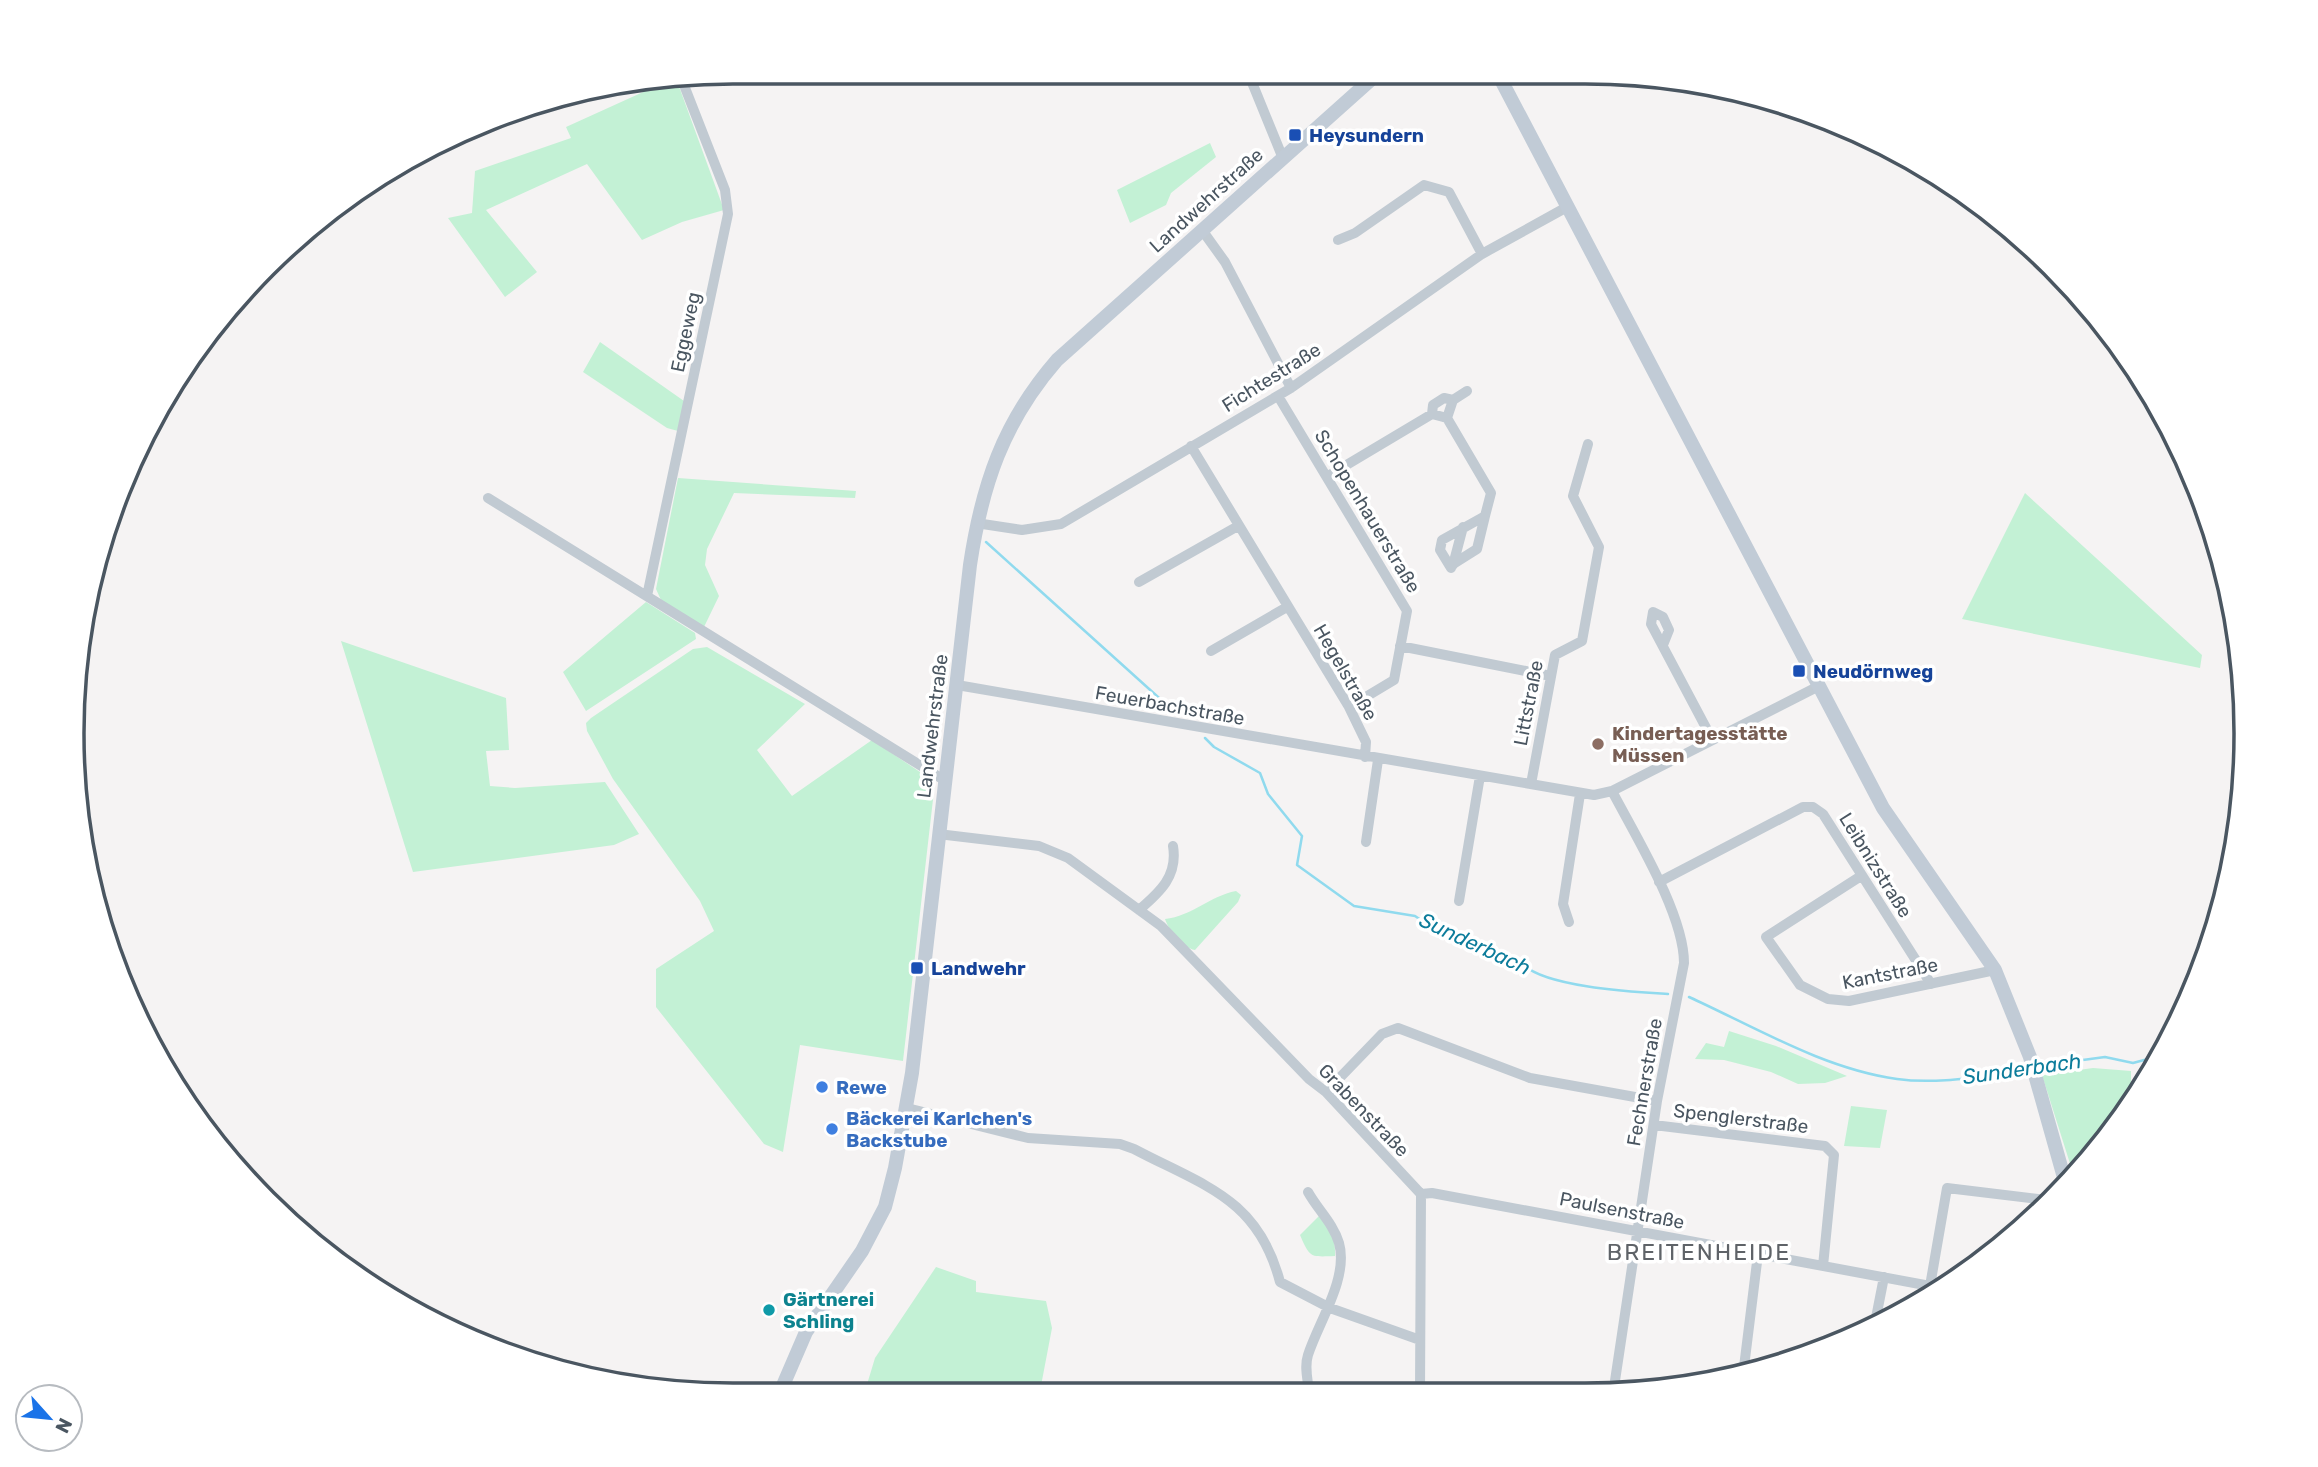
<svg xmlns="http://www.w3.org/2000/svg" width="2318" height="1467" viewBox="0 0 2318 1467" font-family="Rubik,sans-serif">
	<rect width="100%" height="100%" fill="#f5f3f3"/>
	<path fill="#c3f1d5" d="M 677,81 L 724,210 L 682,222 L 642,240 L 587,164 L 486,210 L 537,272 L 505,297 L 448,218 L 472,213 L 475,171 L 571,138 L 566,127 L 663,83 Z
		M 1210,143 L 1216,157 L 1171,193 L 1166,205 L 1130,223 L 1117,190 Z
		M 600,342 L 684,401 L 678,431 L 667,428 L 583,372 Z
		M 678,478 L 856,491 L 855,498 L 734,493 L 707,549 L 705,565 L 719,596 L 704,627 L 661,600 L 656,589 Z
		M 2025,493 L 2202,655 L 2200,668 L 1962,619 Z
		M 646,602 L 695,633 L 696,639 L 586,711 L 563,672 Z
		M 341,641 L 506,698 L 509,750 L 486,751 L 490,786 L 515,788 L 605,782 L 639,834 L 614,845 L 413,872 Z
		M 707,647 L 805,704 L 757,750 L 792,796 L 872,740 L 935,782 L 903,1061 L 800,1045 L 783,1152 L 764,1144 L 656,1007 L 656,969 L 714,931 L 700,901 L 613,779 L 587,731 L 586,723 L 591,718 L 693,649 Z
		M 1236,891 L 1241,895 L 1238,902 L 1195,950 C 1183,948 1169,931 1165,919 C 1192,916 1210,896 1236,891 Z
		M 1729,1031 L 1776,1046 L 1847,1076 L 1825,1083 L 1798,1084 L 1771,1072 L 1724,1060 L 1695,1059 L 1706,1043 L 1724,1047 Z
		M 2093,1068 L 2131,1071 L 2131,1082 L 2138,1083 C 2136,1114 2094,1152 2073,1173 L 2042,1075 Z
		M 1851,1106 L 1887,1110 L 1880,1148 L 1844,1146 Z
		M 1319,1216 C 1330,1228 1336,1239 1335,1256 C 1310,1257 1310,1258 1300,1235 Z
		M 936,1267 L 976,1281 L 976,1292 L 1046,1301 L 1052,1328 L 1040,1391 L 865,1391 L 875,1358 Z"/>
	<g fill="none" stroke-linecap="round" stroke-linejoin="round">
		<path stroke="#90daee" stroke-width="2.5" d="M 986,542 L 1178,715
			M 1205,738 L 1214,747 L 1260,773 L 1268,794 L 1302,836 L 1297,865 L 1354,906 L 1415,916 L 1437,931 L 1521,962 C 1540,987 1635,992 1668,994
			M 1689,997 C 1755,1027 1824,1069 1897,1079 C 1940,1085 1987,1075 2030,1071
			M 2040,1070 L 2068,1062 L 2105,1057 L 2133,1063 L 2159,1056"/>
		<path stroke="#c1cad2" stroke-width="10" d="M 1249,75 L 1282,156
			M 1202,230 L 1225,262 L 1291,388
			M 1338,240 L 1355,233 L 1424,185 L 1449,192 L 1482,254
			M 1278,396 L 1407,611 L 1394,680 L 1349,707
			M 1432,414 L 1433,405 L 1444,398 L 1453,400
			M 1447,418 L 1491,493 L 1485,516 L 1442,540 L 1440,550 L 1451,568
			M 1191,446 L 1349,707 L 1366,742 L 1365,757
			M 1328,476 L 1432,414 L 1447,418 L 1453,400 L 1467,391
			M 488,498 L 944,780
			M 976,523 L 1022,530 L 1061,524 L 1291,388 L 1482,254 L 1567,207
			M 1453,565 L 1463,527
			M 1450,566 L 1477,549 L 1485,516
			M 1139,582 L 1238,526
			M 647,596 L 728,214 L 725,190 L 682,80
			M 1663,645 L 1669,630 L 1663,617 L 1653,612 L 1651,624 L 1712,739
			M 1400,646 L 1551,676
			M 1211,651 L 1287,607
			M 957,685 L 1594,795 L 1612,791 L 1817,687
			M 1531,784 L 1555,655 L 1582,641 L 1599,547 L 1573,496 L 1588,444
			M 1612,791 C 1635,835 1684,914 1684,963 L 1657,1101 L 1613,1394
			M 938,834 L 1039,846 L 1068,858 L 1161,926 L 1309,1079 L 1326,1092 L 1421,1194
			M 1366,842 L 1378,760
			M 1861,876 L 1766,937 L 1800,985 L 1828,999 L 1849,1001 L 1995,970
			M 1659,882 L 1803,807 L 1813,807 L 1823,814 L 1931,984
			M 1459,901 L 1480,776
			M 1139,910 C 1160,892 1178,876 1173,846
			M 1569,922 L 1563,904 L 1580,794
			M 1326,1092 L 1382,1034 L 1398,1028 L 1530,1078 L 1657,1101
			M 907,1108 L 1028,1138 L 1120,1144 L 1134,1149 C 1204,1186 1258,1198 1280,1282 L 1330,1308 L 1420,1340
			M 1654,1125 L 1825,1146 L 1834,1155 L 1823,1266
			M 1308,1192 C 1318,1210 1333,1223 1339,1243 C 1349,1278 1318,1323 1308,1355 C 1304,1367 1308,1380 1309,1392
			M 1421,1194 L 1432,1193 L 1941,1288
			M 1930,1286 L 1947,1188 L 2046,1200
			M 1874,1328 L 1884,1277
			M 1743,1375 L 1758,1254
			M 1420,1393 L 1421,1194"/>
		<path stroke="#c1cbd6" stroke-width="14" d="M 1499,76 L 1883,808 L 1995,970 L 2030,1057 L 2065,1181
			M 781,1390 L 806,1332 L 862,1251 L 885,1207 L 895,1168 L 912,1073 L 970,565 C 982,485 1003,422 1057,360 L 1375,76"/>
	</g>
	<g fill="#1a4fb4" stroke="#fff" stroke-width="2.5">
		<rect x="1288" y="128" width="14" height="14" rx="3.5"/>
		<rect x="1792" y="664" width="14" height="14" rx="3.5"/>
		<rect x="910" y="961" width="14" height="14" rx="3.5"/>
	</g>
	<circle fill="#8d6e63" stroke="#fff" stroke-width="2.5" cx="1598" cy="744" r="7"/>
	<g fill="#3f7fe0" stroke="#fff" stroke-width="2.5">
		<circle cx="822" cy="1087" r="7"/>
		<circle cx="832" cy="1129" r="7"/>
	</g>
	<circle fill="#0f9aa8" stroke="#fff" stroke-width="2.5" cx="769" cy="1310" r="7"/>
	<g text-anchor="middle" stroke-width="7" stroke-linejoin="round" paint-order="stroke">
		<g font-size="19" font-weight="bold" fill="#164399" stroke="#fff" text-anchor="start">
			<text x="1309" y="142">Heysundern</text>
			<text x="1813" y="678">Neudörnweg</text>
			<text x="931" y="975">Landwehr</text>
		</g>
		<g font-size="19" fill="#4a5661" stroke="#fff">
			<text transform="translate(1206 200) rotate(-42)" y="7">Landwehrstraße</text>
			<text transform="translate(685 332) rotate(-78)" y="7">Eggeweg</text>
			<text transform="translate(1271 377) rotate(-32)" y="7">Fichtestraße</text>
			<text transform="translate(1368 511) rotate(59)" y="7">Schopenhauerstraße</text>
			<text transform="translate(1346 672) rotate(60)" y="7">Hegelstraße</text>
			<text transform="translate(1528 703) rotate(-79)" y="7">Littstraße</text>
			<text transform="translate(1170 705) rotate(10)" y="7">Feuerbachstraße</text>
			<text transform="translate(932 726) rotate(-83)" y="7">Landwehrstraße</text>
			<text transform="translate(1876 865) rotate(58)" y="7">Leibnizstraße</text>
			<text transform="translate(1890 973) rotate(-11)" y="7">Kantstraße</text>
			<text transform="translate(1644 1082) rotate(-80)" y="7">Fechnerstraße</text>
			<text transform="translate(1364 1110) rotate(46)" y="7">Grabenstraße</text>
			<text transform="translate(1741 1118) rotate(7)" y="7">Spenglerstraße</text>
			<text transform="translate(1622 1210) rotate(11)" y="7">Paulsenstraße</text>
		</g>
		<g font-size="19" font-weight="bold" fill="#785e54" stroke="#fff" text-anchor="start">
			<text x="1612" y="740">Kindertagesstätte<tspan x="1612" dy="22">Müssen</tspan></text>
		</g>
		<g font-size="19" font-weight="bold" fill="#366cbe" stroke="#fff" text-anchor="start">
			<text x="836" y="1094">Rewe</text>
			<text x="846" y="1125">Bäckerei Karlchen's<tspan x="846" dy="22">Backstube</tspan></text>
		</g>
		<g font-size="19" font-weight="bold" fill="#0d838f" stroke="#fff" text-anchor="start">
			<text x="783" y="1306">Gärtnerei<tspan x="783" dy="22">Schling</tspan></text>
		</g>
		<g font-size="21" font-style="italic" fill="#0c7c9b" stroke="#fff">
			<text transform="translate(1475 944) rotate(25)" y="7">Sunderbach</text>
			<text transform="translate(2022 1069) rotate(-8)" y="7">Sunderbach</text>
		</g>
		<g font-size="23" letter-spacing="2" fill="#5f6368" stroke="#fff">
			<text x="1699" y="1260">BREITENHEIDE</text>
		</g>
	</g>
	<path d="M0 0H2318V1467H0ZM733 84H1585A649 649 0 0 1 2234 733V734A649 649 0 0 1 1585 1383H733A649 649 0 0 1 84 734V733A649 649 0 0 1 733 84Z" fill="#fff" fill-rule="evenodd"/>
	<path fill="none" stroke="#4a5661" stroke-width="3.5" d="M733 84H1585A649 649 0 0 1 2234 733V734A649 649 0 0 1 1585 1383H733A649 649 0 0 1 84 734V733A649 649 0 0 1 733 84Z"/>
	<g transform="translate(49 1418) rotate(117)"><circle r="33" fill="#ffffff" stroke="#b7bbc0" stroke-width="2"/>
	<path d="M0-5L12 26L0 18L-12 26Z" fill="#1a73e8"/>
	<text y="-10" font-size="19" font-weight="bold" text-anchor="middle" fill="#4a5661">N</text>
	</g>
</svg>
